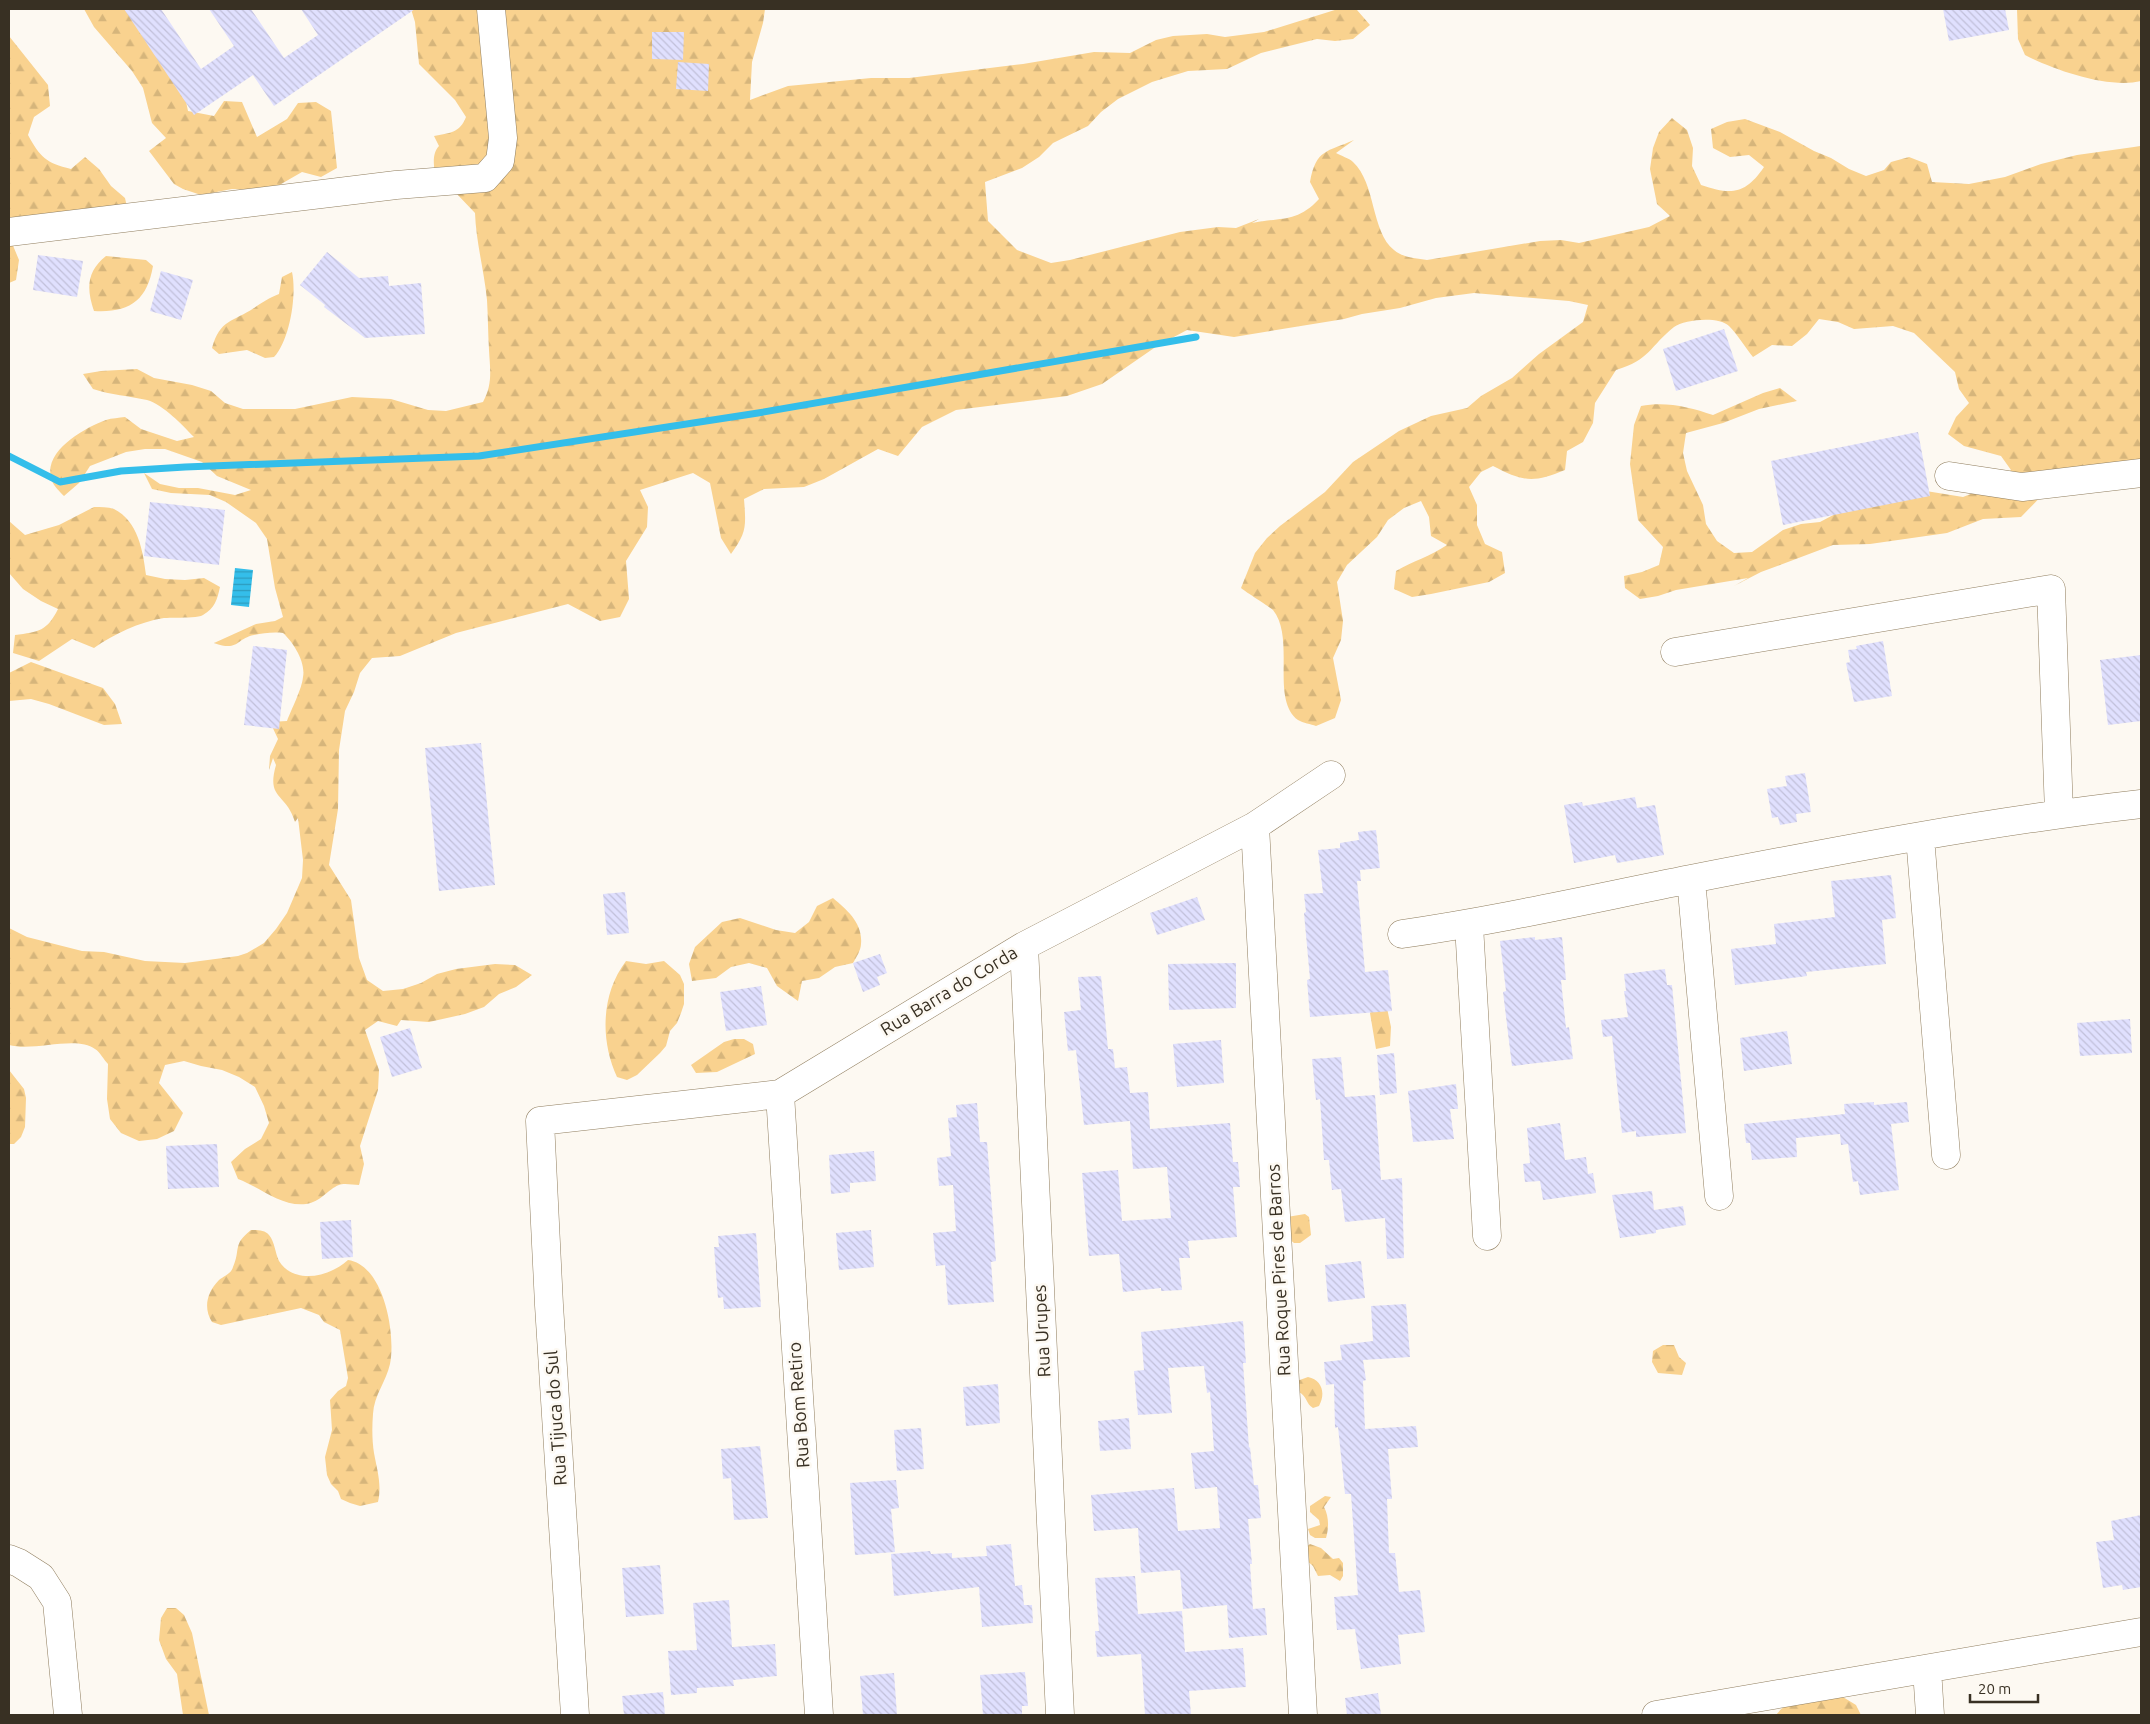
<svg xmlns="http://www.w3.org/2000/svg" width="2150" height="1724" viewBox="0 0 2150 1724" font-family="Ubuntu,sans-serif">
	<defs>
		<pattern id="forest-firs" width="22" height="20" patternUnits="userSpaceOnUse" patternTransform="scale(1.25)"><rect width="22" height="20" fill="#f9d28f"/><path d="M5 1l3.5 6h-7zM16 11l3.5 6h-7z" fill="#d6b57b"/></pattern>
		<pattern id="water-rules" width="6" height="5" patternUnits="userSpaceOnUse" patternTransform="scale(1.25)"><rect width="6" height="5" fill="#34beea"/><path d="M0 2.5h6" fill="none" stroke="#2d9bbd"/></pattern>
		<pattern id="building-back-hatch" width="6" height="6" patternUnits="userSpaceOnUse" patternTransform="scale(1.25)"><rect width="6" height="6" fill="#e0e0fe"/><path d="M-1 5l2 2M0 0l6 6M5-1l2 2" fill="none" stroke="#c1c0d9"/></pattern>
	</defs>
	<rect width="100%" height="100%" fill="#fdf9f2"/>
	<path fill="url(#forest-firs)" d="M 84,9 L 139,9 L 184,92 L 188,111 L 214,116 L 224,101 L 242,102 L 257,137 L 287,119 L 298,103 L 316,102 L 331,111 L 337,168 L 321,177 L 302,172 L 269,191 L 232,189 L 201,195 L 183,189 L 174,184 L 149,151 L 166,138 L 152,123 L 143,88 L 132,71 L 94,27 Z
		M 411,9 L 765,9 L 763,23 L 752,62 L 750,100 L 788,86 L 871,78 L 909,78 L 1023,64 L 1094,52 L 1130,53 L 1156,40 L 1173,36 L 1207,34 L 1225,37 L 1264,32 L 1338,9 L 1357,10 L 1370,25 L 1353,39 L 1335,41 L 1317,39 L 1261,53 L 1227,69 L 1188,71 L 1152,82 L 1118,99 L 1101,112 L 1088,126 L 1053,143 L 1039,157 L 1022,168 L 985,182 L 988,221 L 1017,250 L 1051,263 L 1070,260 L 1180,232 L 1218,227 L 1236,228 L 1259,219 L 1252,223 C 1281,217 1297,223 1319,199 L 1310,182 C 1316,149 1327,152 1354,140 L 1336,153 C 1341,156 1349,158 1353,162 C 1376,183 1371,232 1394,250 C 1403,258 1416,258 1427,260 L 1540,241 L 1561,240 L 1579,243 L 1649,227 L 1670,216 L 1657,204 L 1650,169 L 1653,148 L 1659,132 L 1672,118 L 1687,130 L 1693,148 L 1692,166 L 1701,185 C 1731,195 1745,195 1764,167 L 1749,155 L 1730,157 L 1713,148 L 1711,129 L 1727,122 L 1745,119 L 1780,132 L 1814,151 L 1831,158 L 1849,169 L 1866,176 L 1884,170 L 1891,162 L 1909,157 L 1927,164 L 1932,182 L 1969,184 L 2005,177 L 2041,164 L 2077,155 L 2141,146 L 2141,460 L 2056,481 L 2021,517 L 1983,519 L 1947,533 L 1870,544 L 1833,545 L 1761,572 L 1734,586 L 1748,578 L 1676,590 L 1658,596 L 1640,599 L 1625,588 L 1624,576 L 1642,572 L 1659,565 L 1663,547 L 1638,520 L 1630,464 L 1634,425 L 1641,406 C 1665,401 1690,407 1713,415 L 1763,393 L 1780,388 L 1797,401 L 1759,409 L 1723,423 L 1686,433 L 1683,453 L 1687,471 L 1703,505 L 1706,524 L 1717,541 L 1734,553 L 1752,552 L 1783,530 L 1801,524 L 1820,522 L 1837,513 L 1926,491 L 1963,497 L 1996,484 L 2011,470 L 2001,456 L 1964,446 L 1948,434 L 1956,417 L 1969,403 L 1959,389 L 1955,372 L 1914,333 L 1893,326 L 1854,329 L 1838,322 L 1819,319 L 1807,334 L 1792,346 L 1772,345 L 1753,357 C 1745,347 1738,335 1729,326 C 1719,316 1685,319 1674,327 C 1650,346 1650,360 1616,370 L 1595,403 L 1593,423 L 1583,442 L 1567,451 L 1565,470 C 1533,483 1524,482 1493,466 L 1481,472 L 1469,487 L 1477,505 L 1477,525 L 1485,544 L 1502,552 L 1505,573 L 1489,582 L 1431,594 L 1412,597 L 1394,589 L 1396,571 C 1413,561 1431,556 1447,545 L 1431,536 L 1429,517 L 1421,501 L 1404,508 L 1388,520 L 1377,537 L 1347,565 L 1337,582 L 1343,621 L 1341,640 L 1333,658 L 1341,700 L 1335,718 L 1316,726 C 1311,724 1303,723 1298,720 C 1270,699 1296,639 1273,610 C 1270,607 1247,593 1241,588 L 1255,553 L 1267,538 L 1280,526 L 1325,492 L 1353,462 L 1399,431 L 1431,416 L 1467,408 L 1481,396 L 1512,378 L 1539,354 L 1583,322 L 1588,305 L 1569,301 L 1474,293 L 1436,298 L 1400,308 L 1362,314 L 1344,319 L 1234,337 L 1187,330 L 1157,346 L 1102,384 L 1067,396 L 956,410 L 922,427 L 898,456 L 878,449 L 824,479 L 804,487 L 764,489 L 744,499 C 746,526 747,532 731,554 L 721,538 L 710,483 L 693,473 L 640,490 L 648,507 L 647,527 L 626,561 L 629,599 L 620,617 L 600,621 L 568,604 L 456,633 L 400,656 L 372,658 L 360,673 L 354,692 L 345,711 L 339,750 L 338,809 L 329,865 L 351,900 L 359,958 L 367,980 L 383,991 L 403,989 L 421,983 L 437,974 L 456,969 L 495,964 L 515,965 L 532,975 L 516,987 L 499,994 L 484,1007 L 465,1014 L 429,1022 L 401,1020 L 397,1026 L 378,1021 L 365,1030 L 379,1070 L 378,1090 L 360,1146 L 364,1164 L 359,1185 C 353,1185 344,1183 339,1185 C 328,1189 321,1202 306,1204 C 281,1207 260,1187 238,1179 L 231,1162 L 245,1149 L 261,1139 L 269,1123 L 264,1106 L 255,1087 L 239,1077 L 222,1070 L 201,1066 L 184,1061 L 165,1065 L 159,1083 L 183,1113 L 174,1131 L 157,1139 L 139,1141 L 121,1133 L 110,1119 L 107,1099 L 108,1064 C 104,1060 100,1052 95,1049 C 76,1035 34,1052 9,1045 L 9,928 L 27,937 L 82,951 L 104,952 L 145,961 L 185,963 L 238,956 L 247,953 L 264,943 L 276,929 L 287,913 L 302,878 L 303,860 L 298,818 L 295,822 C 286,792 266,800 276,765 L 273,758 L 269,770 L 270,756 L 278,739 L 270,722 L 287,721 C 291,710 302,689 303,677 C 306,662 293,642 283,633 C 274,632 263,633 254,635 C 235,639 239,652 214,643 L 256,624 L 275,621 L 283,617 L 275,588 L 267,539 L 256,523 L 226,502 L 210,495 L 171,493 L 152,489 L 144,473 L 160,484 L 179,488 L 198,488 L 235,495 L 251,490 L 217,476 L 202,462 L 165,449 L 145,449 L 126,452 L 90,466 L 79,483 L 64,496 C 60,492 54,486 52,481 C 41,452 84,428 106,420 C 112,418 119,418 125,417 L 141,429 L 177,441 L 194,437 C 182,425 164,405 147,400 C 129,396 111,395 93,389 L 83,374 L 101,371 L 137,369 L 154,378 L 192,385 L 211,391 L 225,403 L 243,409 L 295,409 L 352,397 L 391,399 L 428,410 L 446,411 L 483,402 C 493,384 490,369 489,350 C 488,333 488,317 487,300 C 484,270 476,242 475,213 L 435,171 C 433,163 433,152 439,146 L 434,136 C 449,133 460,133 466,117 L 455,100 L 419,64 L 415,22 Z
		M 2017,9 L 2141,9 L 2141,81 C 2109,89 2054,70 2025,55 L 2018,39 Z
		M 9,36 L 48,85 L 50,106 L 34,117 L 28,135 C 40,157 46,163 71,169 L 85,157 L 99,169 L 111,186 L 125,198 L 129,216 L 9,222 Z
		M 9,236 L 19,260 L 16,280 L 9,283 Z
		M 106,256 L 146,260 L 153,266 C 147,301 129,313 94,311 C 86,288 87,271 106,256 Z
		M 292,272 C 297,294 290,340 274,357 L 265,358 L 247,350 L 219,354 L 212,348 C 220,319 233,322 254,308 C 263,302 269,298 279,294 L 282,277 Z
		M 94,507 C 100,507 108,507 114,509 C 138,521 143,551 146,575 L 165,579 L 185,580 L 204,578 L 220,587 C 217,600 215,608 203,615 C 196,619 174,617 164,618 C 139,622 114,634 94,648 L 72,639 L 39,661 L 13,653 L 15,635 C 39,632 47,631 58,609 L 41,601 L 23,589 L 9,573 L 9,521 L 25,535 L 59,525 Z
		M 31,662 L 103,688 L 115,704 L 122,724 L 104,725 L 49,704 L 31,699 L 9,701 L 9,673 Z
		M 833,898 C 847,910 863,923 861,944 C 861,950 856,958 853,963 L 835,967 L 819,978 L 802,981 L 798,1001 L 777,986 L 767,968 L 749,963 L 731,967 L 716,978 L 692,981 L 689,964 L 695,947 L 722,922 L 740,918 L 776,930 L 795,933 L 809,922 L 817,906 Z
		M 626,961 L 646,964 L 664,961 L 680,975 L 684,984 L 684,1004 L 681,1013 L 677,1023 L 670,1031 L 666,1046 L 660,1053 L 637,1075 L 627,1080 L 617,1077 C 600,1040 601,994 626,961 Z
		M 1373,1004 L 1387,1008 L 1391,1027 L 1390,1046 L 1376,1049 L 1370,1013 Z
		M 734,1039 L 744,1039 L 753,1044 L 755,1054 L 717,1072 L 696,1073 L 691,1065 L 724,1042 Z
		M 9,1070 L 24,1089 L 26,1098 L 25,1127 L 21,1137 L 14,1144 L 9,1144 Z
		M 1305,1214 L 1309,1217 L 1311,1235 L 1300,1243 L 1294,1243 L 1289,1239 L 1287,1217 Z
		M 251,1230 C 258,1230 265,1230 269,1235 C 275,1242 275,1253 279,1261 C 294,1285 330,1277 348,1260 C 384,1265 396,1334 390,1364 C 386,1382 374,1395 373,1414 C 372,1427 372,1440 374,1453 C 377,1470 382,1484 378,1502 L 360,1506 L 350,1503 L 341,1499 L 338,1491 L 331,1484 L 327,1475 L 325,1457 L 332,1430 L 330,1400 L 338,1391 L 346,1386 L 348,1378 L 340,1330 L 324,1322 L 319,1315 L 301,1308 L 221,1325 L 212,1322 C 203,1308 207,1292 219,1280 C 224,1276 231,1274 233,1267 C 241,1249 232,1245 251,1230 Z
		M 1663,1345 L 1674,1345 L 1679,1357 L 1686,1363 L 1682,1375 L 1658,1373 L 1652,1362 L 1653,1351 Z
		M 1308,1377 C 1322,1380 1326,1393 1319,1406 L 1313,1408 C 1306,1404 1307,1396 1299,1392 L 1297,1381 Z
		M 1325,1496 L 1331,1497 L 1324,1507 C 1329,1516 1329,1528 1326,1538 L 1315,1538 L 1310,1535 L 1308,1529 L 1320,1525 L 1319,1520 L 1310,1512 L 1310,1506 Z
		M 1310,1544 L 1321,1548 L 1333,1559 L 1339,1558 L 1343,1563 L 1343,1576 L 1340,1581 L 1330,1575 L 1318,1576 L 1313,1566 L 1305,1559 L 1305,1548 Z
		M 167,1608 L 176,1608 L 184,1615 L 192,1633 L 209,1715 L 183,1715 L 177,1674 L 166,1659 L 159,1640 L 161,1618 Z
		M 1838,1694 L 1856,1705 L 1861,1715 L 1776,1715 C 1790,1696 1816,1697 1838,1694 Z"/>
	<path fill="url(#water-rules)" d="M 235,568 L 253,570 L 249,607 L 231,605 Z"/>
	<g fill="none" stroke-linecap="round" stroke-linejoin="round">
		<path stroke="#34beea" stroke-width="7" d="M 9,456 L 60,482 L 121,471 L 185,467 L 479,456 L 758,413 L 1196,337"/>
	</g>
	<path fill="url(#building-back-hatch)" d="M 124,9 L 161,9 L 201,69 L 234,46 L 209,9 L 251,9 L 284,58 L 318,35 L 301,9 L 415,9 L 274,106 L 253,75 L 194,115 Z
		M 1943,9 L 2005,9 L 2009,30 L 1949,41 Z
		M 652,32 L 684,32 L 683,60 L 652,59 Z
		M 678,62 L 709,64 L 708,91 L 676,89 Z
		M 327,252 L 359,278 L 388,276 L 389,286 L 421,283 L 425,334 L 365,338 L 324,307 L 325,305 L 300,285 Z
		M 38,255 L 83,261 L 77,297 L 33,290 Z
		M 161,271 L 193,280 L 181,320 L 150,311 Z
		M 1724,329 L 1738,371 L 1676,391 L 1663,349 Z
		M 1918,432 L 1930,496 L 1783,525 L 1771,461 Z
		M 150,502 L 225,510 L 219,565 L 144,556 Z
		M 1883,641 L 1892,696 L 1854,702 L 1846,663 L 1850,662 L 1848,650 L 1857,649 L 1856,646 Z
		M 253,646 L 287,650 L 279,729 L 244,725 Z
		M 2141,655 L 2141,721 L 2108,725 L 2100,660 Z
		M 481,743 L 495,885 L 439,891 L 425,748 Z
		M 1805,773 L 1811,812 L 1796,814 L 1797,822 L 1780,825 L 1778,817 L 1772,818 L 1767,789 L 1787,786 L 1785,776 Z
		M 1635,797 L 1637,808 L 1655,805 L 1664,855 L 1617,863 L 1615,855 L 1574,863 L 1564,805 L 1582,802 L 1583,806 Z
		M 1376,830 L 1380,868 L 1360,870 L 1361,881 L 1357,881 L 1361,926 L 1365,972 L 1388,970 L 1392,1011 L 1310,1017 L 1307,980 L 1310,979 L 1304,913 L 1306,912 L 1304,894 L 1323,893 L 1318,850 L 1340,848 L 1340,843 L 1359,840 L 1358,832 Z
		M 1891,875 L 1896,918 L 1882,920 L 1886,964 L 1806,972 L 1807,976 L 1735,985 L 1731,949 L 1776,944 L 1774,924 L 1835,917 L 1831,881 Z
		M 625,892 L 629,933 L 607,935 L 603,894 Z
		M 1197,897 L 1205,920 L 1157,935 L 1150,913 Z
		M 1535,937 L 1535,940 L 1562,937 L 1566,980 L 1561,980 L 1566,1028 L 1569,1027 L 1573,1059 L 1512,1066 L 1503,992 L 1506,991 L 1500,941 Z
		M 880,954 L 887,973 L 877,977 L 880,985 L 863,992 L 853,963 Z
		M 1236,963 L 1236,1008 L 1169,1010 L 1168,964 Z
		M 1665,969 L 1667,985 L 1672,985 L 1686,1133 L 1636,1137 L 1636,1131 L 1622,1133 L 1612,1036 L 1603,1037 L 1601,1020 L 1628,1017 L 1624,991 L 1626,991 L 1624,974 Z
		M 1101,976 L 1108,1049 L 1113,1049 L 1115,1068 L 1127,1067 L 1130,1093 L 1148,1092 L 1150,1129 L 1230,1123 L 1233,1162 L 1238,1162 L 1240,1187 L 1233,1187 L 1237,1237 L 1188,1241 L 1190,1258 L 1179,1258 L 1182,1290 L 1161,1291 L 1161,1288 L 1123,1292 L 1119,1254 L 1089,1256 L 1082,1173 L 1118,1170 L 1122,1221 L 1171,1218 L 1167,1167 L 1133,1169 L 1130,1121 L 1084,1125 L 1076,1050 L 1068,1051 L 1064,1012 L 1081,1010 L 1078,977 Z
		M 761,986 L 767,1025 L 726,1031 L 720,992 Z
		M 2130,1019 L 2132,1053 L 2080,1056 L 2077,1023 Z
		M 410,1028 L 422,1068 L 392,1077 L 380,1037 Z
		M 1787,1031 L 1792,1064 L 1744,1071 L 1740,1038 Z
		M 1221,1040 L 1224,1083 L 1177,1087 L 1173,1044 Z
		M 1394,1053 L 1397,1093 L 1380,1095 L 1377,1055 Z
		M 1341,1057 L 1345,1097 L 1375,1095 L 1381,1180 L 1402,1178 L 1404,1258 L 1387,1259 L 1385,1218 L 1345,1222 L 1341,1189 L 1332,1190 L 1329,1160 L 1324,1160 L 1320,1099 L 1316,1100 L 1312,1059 Z
		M 1456,1084 L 1458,1109 L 1450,1109 L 1454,1139 L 1413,1142 L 1408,1091 Z
		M 1874,1102 L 1874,1105 L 1907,1102 L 1909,1122 L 1891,1124 L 1899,1190 L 1860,1195 L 1858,1181 L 1853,1182 L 1848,1144 L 1841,1145 L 1840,1134 L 1796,1138 L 1797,1157 L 1752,1160 L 1750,1143 L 1746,1143 L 1744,1124 L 1845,1114 L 1844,1104 Z
		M 977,1103 L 980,1142 L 987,1142 L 996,1261 L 991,1262 L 994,1302 L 948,1305 L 945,1265 L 936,1266 L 933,1233 L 956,1231 L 953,1185 L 939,1186 L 937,1158 L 951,1156 L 948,1118 L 957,1117 L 956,1105 Z
		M 1560,1123 L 1565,1160 L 1586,1157 L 1588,1174 L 1593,1173 L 1596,1193 L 1543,1200 L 1540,1181 L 1525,1182 L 1523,1164 L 1530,1163 L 1527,1128 Z
		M 217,1144 L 219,1187 L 168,1189 L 166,1146 Z
		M 874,1151 L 876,1181 L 850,1183 L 850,1192 L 831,1194 L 829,1155 Z
		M 1652,1191 L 1654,1210 L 1683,1206 L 1686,1225 L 1656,1230 L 1656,1233 L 1620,1238 L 1612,1195 Z
		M 351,1220 L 353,1257 L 322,1259 L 320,1222 Z
		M 871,1230 L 874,1267 L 839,1270 L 836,1233 Z
		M 756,1233 L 761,1307 L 724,1309 L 723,1297 L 718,1298 L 714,1247 L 719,1247 L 718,1236 Z
		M 1361,1261 L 1365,1298 L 1328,1302 L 1325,1265 Z
		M 1406,1304 L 1410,1357 L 1363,1360 L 1366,1380 L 1363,1381 L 1365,1429 L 1416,1426 L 1418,1447 L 1388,1449 L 1392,1499 L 1387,1499 L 1389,1553 L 1395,1553 L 1399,1592 L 1420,1590 L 1425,1632 L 1398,1635 L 1401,1664 L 1361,1669 L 1355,1629 L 1337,1630 L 1334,1597 L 1358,1595 L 1351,1494 L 1345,1494 L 1338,1427 L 1335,1428 L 1334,1384 L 1326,1385 L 1324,1362 L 1342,1360 L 1340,1345 L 1373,1341 L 1371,1306 Z
		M 1243,1321 L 1246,1363 L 1243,1363 L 1249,1448 L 1250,1447 L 1254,1485 L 1258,1485 L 1261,1518 L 1248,1519 L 1252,1564 L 1250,1564 L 1253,1609 L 1265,1608 L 1267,1635 L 1229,1638 L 1227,1605 L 1183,1609 L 1180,1570 L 1141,1573 L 1138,1528 L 1094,1531 L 1091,1495 L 1174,1488 L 1178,1531 L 1220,1528 L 1217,1487 L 1195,1489 L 1191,1453 L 1214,1451 L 1210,1392 L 1207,1393 L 1204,1366 L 1168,1368 L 1172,1413 L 1138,1415 L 1134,1371 L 1144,1370 L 1141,1332 Z
		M 998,1384 L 1000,1423 L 966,1426 L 963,1387 Z
		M 1129,1418 L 1131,1449 L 1100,1451 L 1098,1421 Z
		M 921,1428 L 924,1469 L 897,1471 L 894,1430 Z
		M 760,1446 L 768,1518 L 734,1520 L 731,1478 L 723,1479 L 721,1449 Z
		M 896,1480 L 899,1508 L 891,1509 L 895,1552 L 855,1555 L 850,1483 Z
		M 2141,1515 L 2141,1587 L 2123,1590 L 2122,1585 L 2103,1588 L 2096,1542 L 2114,1540 L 2111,1521 Z
		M 1011,1544 L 1015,1586 L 1022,1585 L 1024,1605 L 1032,1605 L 1033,1623 L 982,1627 L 979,1587 L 894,1596 L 891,1554 L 930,1551 L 931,1554 L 952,1553 L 952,1558 L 987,1556 L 986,1546 Z
		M 660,1565 L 664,1614 L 626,1617 L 622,1568 Z
		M 1135,1576 L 1138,1614 L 1182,1611 L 1185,1652 L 1243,1648 L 1246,1687 L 1189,1691 L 1191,1715 L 1145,1715 L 1141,1654 L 1097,1657 L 1095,1631 L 1099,1631 L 1095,1578 Z
		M 729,1600 L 732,1647 L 775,1644 L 777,1676 L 733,1680 L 734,1686 L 697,1688 L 697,1693 L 671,1695 L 668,1651 L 697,1650 L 693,1603 Z
		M 1025,1672 L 1028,1706 L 1022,1706 L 1022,1715 L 983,1715 L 980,1675 Z
		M 894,1673 L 897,1715 L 863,1715 L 860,1676 Z
		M 663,1692 L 665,1715 L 624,1715 L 622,1696 Z
		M 1378,1693 L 1381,1715 L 1347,1715 L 1345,1698 Z"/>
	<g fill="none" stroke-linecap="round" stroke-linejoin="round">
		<defs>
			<path id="minor" d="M 9,232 L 396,185 L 485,178 L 500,161 L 503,138 L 491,9
				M 1949,476 L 2022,487 L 2141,473
				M 1675,652 L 2051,589 L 2059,813
				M 1255,826 L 1303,1715
				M 1920,837 L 1946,1155
				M 1691,879 L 1719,1196
				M 1469,925 L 1487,1236
				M 1402,934 C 1499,920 1595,898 1691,879 C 1840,850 1990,821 2141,804
				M 1024,946 L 1060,1715
				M 780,1094 L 819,1715
				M 9,1559 L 19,1563 L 41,1577 L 57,1602 L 68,1715
				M 1927,1669 L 1930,1715
				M 575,1715 L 549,1305 L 540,1121 L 780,1094 L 1024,946 L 1255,826 L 1331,775
				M 1656,1715 L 2141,1632"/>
		</defs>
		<use href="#minor" stroke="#907e5f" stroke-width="29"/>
		<use href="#minor" stroke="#fff" stroke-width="28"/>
	</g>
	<g text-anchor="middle" stroke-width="5" stroke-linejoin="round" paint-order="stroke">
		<g font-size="18" fill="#383023" stroke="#fdf9f2">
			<text transform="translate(949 991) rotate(-31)" y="6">Rua Barra do Corda</text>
			<text transform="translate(1279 1270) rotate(-93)" y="6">Rua Roque Pires de Barros</text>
			<text transform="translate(1042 1331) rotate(-93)" y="6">Rua Urupes</text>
			<text transform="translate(799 1405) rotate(-94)" y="6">Rua Bom Retiro</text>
			<text transform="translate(556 1418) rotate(-94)" y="6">Rua Tijuca do Sul</text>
		</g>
	</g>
	<rect width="2150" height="1724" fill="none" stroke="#383023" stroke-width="20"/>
	<path d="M1970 1694v8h68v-8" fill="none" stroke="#383023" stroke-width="2.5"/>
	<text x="1978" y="1694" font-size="15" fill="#383023" stroke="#fdf9f2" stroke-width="4" paint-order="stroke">20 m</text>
</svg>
